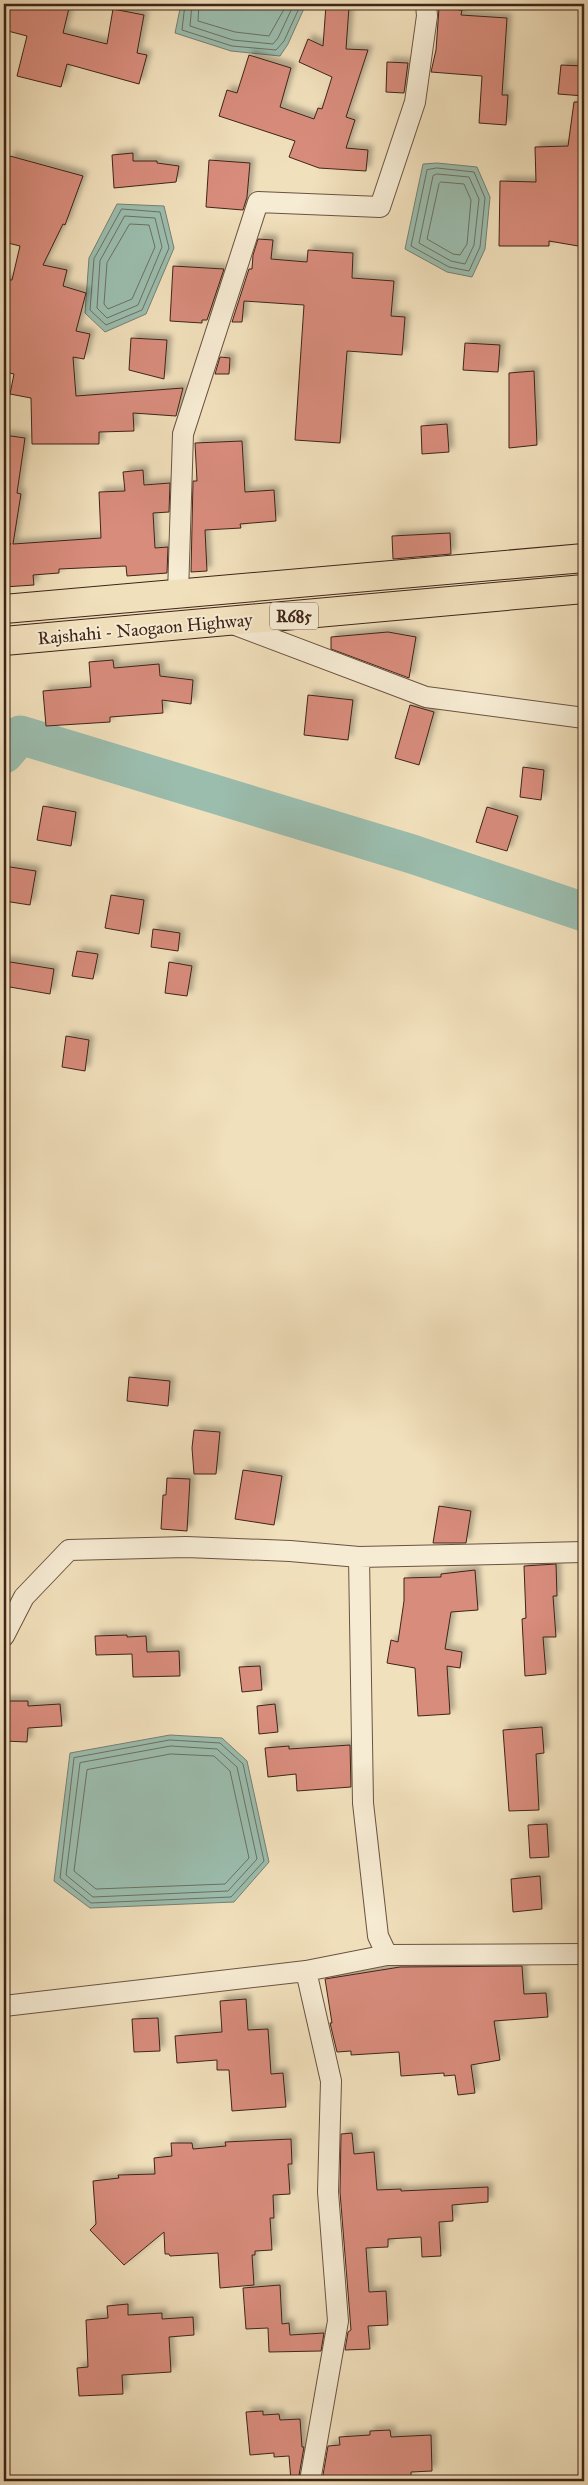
<svg xmlns="http://www.w3.org/2000/svg" width="588" height="2485" viewBox="0 0 588 2485" font-family="'IM FELL Great Primer',serif">
	<defs>
		<filter id="shadow"><feDropShadow dx="4.5" dy="-4.5" stdDeviation="2.5" flood-color="#0004"/></filter>
	</defs>
	<rect width="100%" height="100%" fill="#f1e0bc"/>
	<filter id="stains"><feTurbulence type="fractalNoise" baseFrequency=".004" numOctaves="4"/><feColorMatrix values="0 0 0 0 .2 0 0 0 0 .09 0 0 0 0 .02 0 0 0 .5 -.17"/></filter>
	<radialGradient id="worn" r=".72"><stop offset=".6" stop-color="#630" stop-opacity="0"/><stop offset="1" stop-color="#630" stop-opacity=".3"/></radialGradient>
	<path fill="#9bbdae" stroke="#768072" d="M 181,4 L 306,4 L 288,44 L 280,56 L 231,51 L 175,33 Z
		M 437,163 L 477,167 L 490,197 L 485,249 L 472,277 L 447,272 L 405,249 L 423,164 Z
		M 117,204 L 164,206 L 174,248 L 146,314 L 105,332 L 85,313 L 89,258 Z
		M 170,1735 L 222,1738 L 247,1761 L 269,1862 L 234,1902 L 90,1908 L 54,1881 L 70,1753 Z"/>
	<g fill="none" stroke-linecap="round" stroke-linejoin="round">
		<path stroke="#6d7063" stroke-width="1" d="M 185,4 L 182,30 L 232,46 L 276,50 L 284,41 L 301,4
			M 192,4 L 190,26 L 233,40 L 273,44 L 278,38 L 294,4
			M 199,4 L 198,21 L 235,32 L 269,36 L 287,4
			M 437,168 L 474,172 L 485,198 L 480,247 L 469,271 L 449,267 L 411,246 L 427,170 Z
			M 437,174 L 469,177 L 479,199 L 474,245 L 465,264 L 451,261 L 419,243 L 433,176 Z
			M 441,182 L 464,184 L 471,200 L 467,244 L 460,255 L 453,254 L 427,239 L 439,184 Z
			M 122,209 L 160,212 L 169,248 L 142,310 L 106,325 L 90,310 L 94,259 Z
			M 125,216 L 155,218 L 162,247 L 138,305 L 107,318 L 97,308 L 100,261 Z
			M 130,224 L 149,225 L 155,247 L 132,299 L 108,309 L 104,304 L 107,263 Z
			M 170,1740 L 220,1743 L 243,1764 L 264,1861 L 231,1897 L 91,1903 L 60,1878 L 74,1758 Z
			M 171,1746 L 217,1749 L 237,1767 L 257,1859 L 228,1891 L 93,1897 L 66,1875 L 80,1763 Z
			M 171,1754 L 214,1756 L 230,1771 L 249,1858 L 225,1884 L 96,1889 L 74,1871 L 87,1770 Z"/>
		<path stroke="#9bbdae" stroke-width="39" d="M 4,754 L 20,735 L 412,854 L 584,912"/>
	</g>
	<path fill="#d88c7c" stroke="#3f2418" filter="url(#shadow)" d="M 9,4 L 70,4 L 63,33 L 107,44 L 113,9 L 144,15 L 137,53 L 147,55 L 139,84 L 67,64 L 61,87 L 17,76 L 27,36 L 4,30 Z
		M 326,5 L 349,7 L 346,49 L 368,50 L 346,117 L 355,120 L 346,148 L 368,150 L 366,171 L 319,168 L 289,157 L 295,141 L 219,116 L 227,90 L 237,93 L 249,55 L 291,68 L 280,107 L 314,119 L 318,108 L 322,109 L 332,77 L 299,62 L 308,39 L 323,46 Z
		M 439,8 L 462,10 L 461,15 L 507,18 L 502,95 L 508,95 L 506,125 L 479,123 L 482,76 L 431,72 L 436,50 Z
		M 387,62 L 408,63 L 404,93 L 386,92 Z
		M 561,65 L 584,66 L 584,96 L 558,94 Z
		M 574,102 L 584,102 L 584,247 L 549,241 L 549,246 L 499,246 L 500,181 L 536,182 L 535,147 L 568,146 Z
		M 133,153 L 133,161 L 157,161 L 157,163 L 179,166 L 176,182 L 114,188 L 112,155 Z
		M 10,156 L 83,176 L 65,225 L 63,224 L 43,265 L 67,270 L 63,286 L 86,293 L 76,331 L 90,334 L 84,359 L 73,357 L 76,396 L 183,388 L 176,416 L 133,413 L 134,431 L 99,432 L 99,444 L 32,444 L 31,398 L 10,394 L 14,374 L 4,372 L 4,280 L 12,280 L 20,246 L 4,242 L 4,177 Z
		M 209,160 L 250,163 L 247,197 L 243,210 L 206,207 Z
		M 258,239 L 273,240 L 271,259 L 307,262 L 308,250 L 353,253 L 352,278 L 394,281 L 391,316 L 405,317 L 402,355 L 347,351 L 340,443 L 295,440 L 304,305 L 244,301 L 242,322 L 232,322 L 249,269 L 252,269 L 253,255 Z
		M 173,266 L 224,269 L 207,320 L 202,320 L 202,323 L 170,321 Z
		M 131,338 L 167,340 L 164,379 L 129,370 Z
		M 465,343 L 500,345 L 498,372 L 463,370 Z
		M 220,357 L 230,358 L 229,374 L 215,374 Z
		M 534,371 L 537,445 L 509,448 L 509,373 Z
		M 447,424 L 449,452 L 422,454 L 421,426 Z
		M 4,435 L 25,438 L 17,493 L 21,494 L 13,544 L 101,538 L 99,492 L 125,491 L 123,472 L 143,470 L 144,485 L 170,483 L 169,512 L 153,513 L 155,548 L 168,547 L 167,573 L 127,576 L 126,566 L 59,569 L 59,573 L 33,575 L 34,585 L 4,587 L 4,544 L 11,544 L 4,543 Z
		M 242,441 L 245,492 L 274,490 L 276,521 L 240,524 L 241,528 L 205,530 L 207,571 L 191,572 L 193,481 L 197,481 L 195,443 Z
		M 450,533 L 451,554 L 393,559 L 392,536 Z
		M 388,632 L 416,637 L 409,678 L 331,649 L 331,637 Z
		M 113,660 L 114,668 L 159,664 L 160,676 L 193,680 L 191,704 L 162,700 L 163,713 L 110,717 L 110,722 L 46,726 L 43,691 L 91,687 L 89,662 Z
		M 308,695 L 353,700 L 348,740 L 304,735 Z
		M 410,705 L 434,712 L 419,765 L 395,758 Z
		M 523,767 L 544,770 L 541,800 L 520,797 Z
		M 43,806 L 76,812 L 71,846 L 37,840 Z
		M 487,807 L 518,816 L 507,851 L 476,842 Z
		M 4,866 L 36,871 L 30,905 L 4,901 Z
		M 111,895 L 144,900 L 139,934 L 105,928 Z
		M 153,929 L 180,933 L 178,951 L 151,947 Z
		M 77,951 L 98,954 L 93,979 L 72,976 Z
		M 4,961 L 54,969 L 50,994 L 4,986 Z
		M 169,962 L 192,966 L 187,996 L 165,993 Z
		M 66,1036 L 89,1040 L 85,1071 L 62,1067 Z
		M 129,1377 L 170,1381 L 168,1406 L 127,1401 Z
		M 194,1430 L 220,1432 L 216,1474 L 194,1474 L 192,1448 Z
		M 243,1470 L 282,1476 L 274,1525 L 235,1519 Z
		M 167,1478 L 190,1479 L 187,1531 L 161,1529 L 163,1495 L 166,1495 Z
		M 439,1506 L 471,1511 L 466,1543 L 433,1543 Z
		M 556,1564 L 557,1596 L 553,1596 L 556,1637 L 543,1637 L 546,1674 L 525,1676 L 522,1619 L 526,1618 L 524,1566 Z
		M 475,1570 L 478,1610 L 451,1612 L 445,1649 L 462,1652 L 460,1668 L 447,1666 L 450,1714 L 418,1716 L 415,1668 L 387,1663 L 391,1640 L 398,1642 L 404,1601 L 404,1578 L 441,1577 L 441,1574 Z
		M 127,1635 L 127,1637 L 146,1636 L 147,1652 L 179,1651 L 180,1676 L 133,1677 L 132,1654 L 96,1655 L 95,1636 Z
		M 260,1666 L 262,1690 L 242,1692 L 239,1667 Z
		M 4,1701 L 28,1701 L 28,1706 L 60,1704 L 62,1726 L 28,1728 L 27,1742 L 4,1741 Z
		M 275,1704 L 278,1732 L 259,1734 L 257,1706 Z
		M 542,1727 L 544,1753 L 536,1754 L 539,1810 L 509,1811 L 503,1730 Z
		M 350,1745 L 351,1787 L 297,1791 L 296,1774 L 268,1777 L 265,1748 L 289,1746 L 289,1749 Z
		M 547,1824 L 549,1857 L 530,1858 L 528,1825 Z
		M 540,1876 L 542,1909 L 513,1912 L 511,1879 Z
		M 522,1966 L 524,1994 L 546,1993 L 548,2017 L 494,2021 L 500,2060 L 471,2065 L 475,2093 L 458,2095 L 455,2075 L 444,2076 L 444,2073 L 401,2076 L 399,2052 L 351,2055 L 351,2051 L 337,2052 L 330,2023 L 332,2023 L 325,1979 L 400,1967 Z
		M 246,1999 L 248,2030 L 268,2029 L 271,2074 L 283,2073 L 286,2107 L 232,2111 L 229,2070 L 217,2070 L 217,2060 L 177,2063 L 175,2036 L 222,2032 L 220,2001 Z
		M 158,2018 L 160,2051 L 134,2052 L 132,2019 Z
		M 352,2133 L 354,2154 L 374,2152 L 377,2190 L 401,2189 L 401,2191 L 488,2187 L 488,2202 L 452,2205 L 453,2221 L 439,2222 L 441,2256 L 422,2257 L 421,2237 L 388,2239 L 388,2247 L 366,2248 L 369,2292 L 386,2291 L 388,2325 L 368,2326 L 370,2349 L 345,2350 L 348,2332 L 351,2330 L 340,2192 L 341,2134 Z
		M 291,2139 L 292,2164 L 288,2164 L 290,2194 L 273,2195 L 274,2218 L 270,2218 L 272,2250 L 255,2251 L 255,2255 L 252,2255 L 254,2285 L 220,2288 L 218,2253 L 170,2256 L 169,2254 L 165,2254 L 164,2232 L 124,2265 L 90,2230 L 96,2224 L 93,2181 L 119,2178 L 118,2175 L 155,2174 L 154,2158 L 172,2156 L 171,2143 L 192,2143 L 193,2149 L 226,2146 L 225,2142 Z
		M 280,2285 L 282,2324 L 289,2323 L 290,2335 L 324,2333 L 321,2351 L 269,2352 L 268,2328 L 246,2329 L 243,2288 Z
		M 128,2304 L 128,2315 L 162,2313 L 162,2319 L 193,2317 L 194,2335 L 169,2337 L 171,2372 L 122,2375 L 123,2394 L 79,2396 L 77,2368 L 88,2367 L 86,2320 L 108,2318 L 107,2306 Z
		M 263,2411 L 263,2415 L 279,2414 L 280,2420 L 300,2419 L 302,2447 L 304,2447 L 298,2481 L 291,2481 L 289,2456 L 274,2457 L 274,2453 L 250,2455 L 246,2412 Z
		M 390,2430 L 391,2437 L 431,2435 L 432,2471 L 411,2472 L 411,2476 L 392,2476 L 392,2481 L 322,2481 L 328,2446 L 340,2445 L 339,2437 L 370,2435 L 370,2431 Z"/>
	<g fill="none" stroke-linecap="round" stroke-linejoin="round">
		<defs>
			<path id="minor" d="M 178,594 L 183,434 L 258,202 L 380,207 L 415,102 L 427,16 L 426,4
				M 230,623 L 426,697 L 584,718
				M 359,1557 L 363,1803 L 378,1936 L 387,1955
				M 4,1636 L 24,1597 L 69,1550 L 186,1547 L 290,1551 L 359,1557 L 584,1552
				M 306,1971 L 331,2081 L 328,2192 L 338,2321 L 310,2481
				M 4,2006 L 306,1971 L 387,1955 L 584,1954"/>
			<path id="primary" d="M 4,609 L 584,558
				M 4,641 L 584,589"/>
		</defs>
		<use href="#minor" stroke="#6c5341" stroke-width="22"/>
		<use href="#primary" stroke="#3f2418" stroke-width="30"/>
		<use href="#minor" stroke="#f6ebd3" stroke-width="20"/>
		<use href="#primary" stroke="#f1e0bc" stroke-width="28"/>
	</g>
	<g text-anchor="middle" stroke-width="4" stroke-linejoin="round" paint-order="stroke">
		<rect fill="#f6ebd3" stroke="#766050" stroke-width="1" x="270" y="602.5" width="48" height="27" rx="4"/>
		<g font-size="16" font-weight="bold" fill="#3f2418">
			<text x="294" y="622">R685</text>
		</g>
		<g font-size="18" fill="#3f2418" stroke="#f6ebd3">
			<text transform="translate(145 629) rotate(-5)" y="6">Rajshahi - Naogaon Highway</text>
		</g>
	</g>
	<rect width="588" height="2485" fill="none" stroke="#f1e0bc" stroke-width="20"/>
	<rect x="5" y="5" width="578" height="2475" fill="none" stroke="#3f2418" stroke-width="2.5"/>
	<rect x="10" y="10" width="568" height="2465" fill="none" stroke="#3f2418"/>
	<rect width="100%" height="100%" filter="url(#stains)"/>
	<rect width="100%" height="100%" fill="url(#worn)"/>
</svg>
